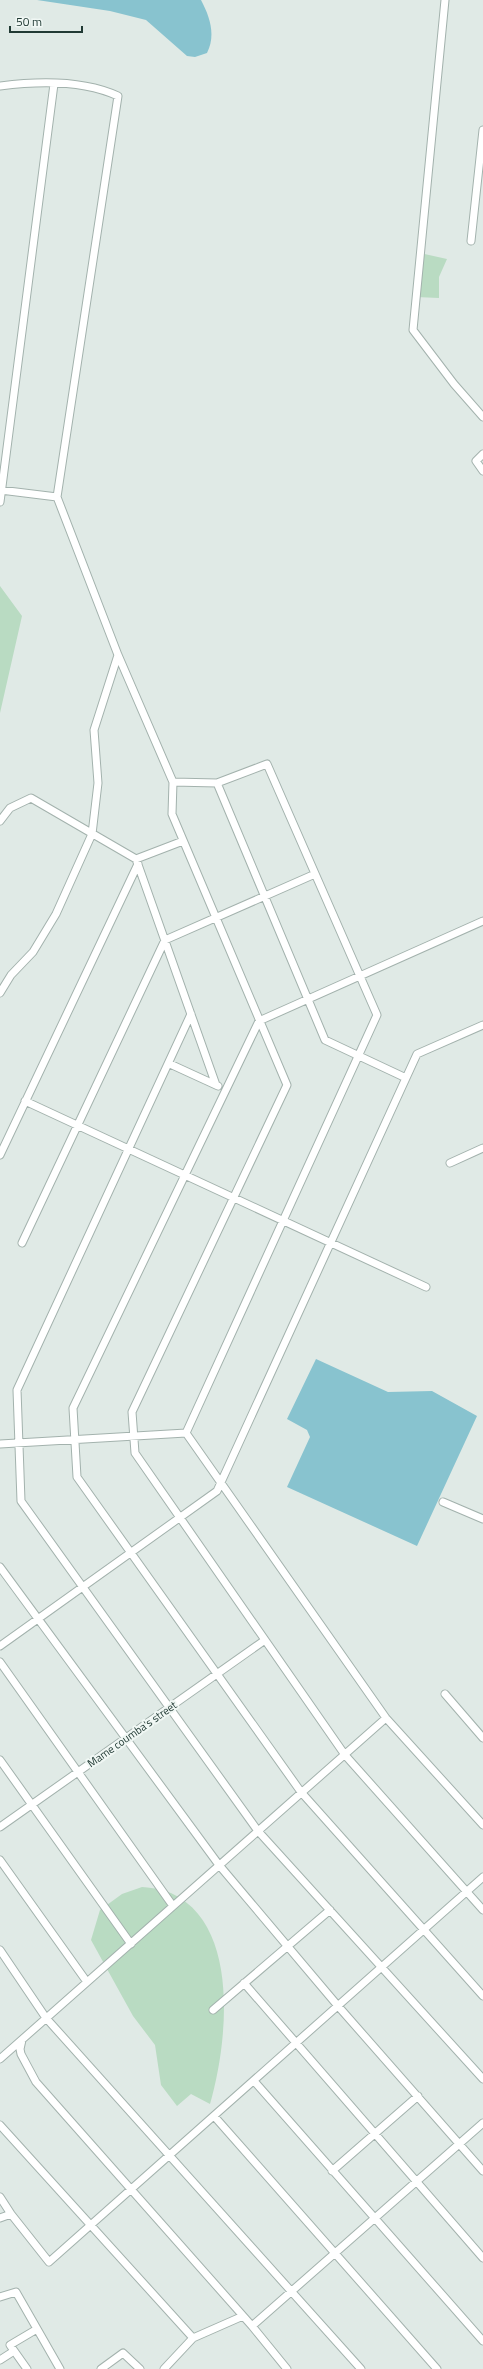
<svg xmlns="http://www.w3.org/2000/svg" width="483" height="2369" viewBox="0 0 483 2369" font-family="'Titillium Web',sans-serif">
	<rect width="100%" height="100%" fill="#e0eae6"/>
	<path fill="#b9dbc2" d="M 420,253 L 447,259 L 439,277 L 439,298 L 416,297 Z
		M 0,586 L 22,616 L 0,713 Z
		M 142,1887 C 149,1888 157,1888 163,1890 C 242,1916 228,2042 210,2104 L 191,2094 L 177,2106 L 161,2085 L 155,2045 L 133,2016 L 91,1940 L 100,1910 L 122,1894 Z"/>
	<path fill="#88c3cf" d="M 37,0 L 201,0 C 210,17 216,35 207,53 L 195,57 L 187,56 L 146,20 L 110,11 Z
		M 316,1359 L 388,1392 L 432,1391 L 477,1416 L 417,1546 L 287,1487 L 310,1437 L 307,1430 L 287,1419 Z"/>
	<g fill="none" stroke-linecap="round" stroke-linejoin="round">
		<defs>
			<path id="street" d="M 445,0 L 413,330 L 454,384 L 483,417
				M 0,86 C 38,81 83,80 118,96 L 57,497
				M 471,241 L 483,130
				M 483,454 L 476,461 L 483,471
				M 0,490 L 57,497 L 118,655 L 173,782 L 172,814 L 287,1085 L 132,1412 L 135,1453 L 345,1755 L 483,1910
				M 0,502 L 54,84
				M 173,782 L 217,783 L 267,764 L 377,1015 L 186,1433
				M 217,783 L 325,1040 L 406,1078
				M 0,821 L 10,808 L 31,798 L 136,859 L 216,1085
				M 136,859 L 183,841
				M 483,921 L 259,1021 L 73,1408 L 77,1477 L 301,1792 L 483,1996
				M 0,993 L 11,975 L 33,952 L 56,914 L 92,834 L 98,783 L 94,730 L 118,655
				M 191,1014 L 17,1390 L 21,1501 L 258,1831 L 483,2079
				M 170,1064 L 218,1086
				M 25,1101 L 426,1287
				M 0,1155 L 138,864
				M 450,1163 L 483,1148
				M 22,1243 L 165,940 L 315,874
				M 186,1433 L 386,1718 L 483,1825
				M 0,1444 L 186,1433
				M 443,1502 L 483,1519
				M 0,1567 L 219,1865 L 338,2006 L 483,2171
				M 0,1646 L 217,1491 L 417,1054 L 483,1025
				M 0,1662 L 173,1906
				M 445,1694 L 483,1738
				M 0,1760 L 131,1944
				M 0,1827 L 265,1640
				M 0,1860 L 87,1982
				M 0,1950 L 46,2018 L 361,2369
				M 244,1983 L 483,2258
				M 213,2010 L 330,1910
				M 22,2040 L 20,2049 L 21,2054 L 36,2082 L 252,2326 L 287,2369
				M 0,2059 L 386,1718
				M 254,2081 L 483,2341
				M 214,2116 L 437,2369
				M 0,2125 L 193,2338
				M 332,2171 L 418,2096
				M 0,2197 L 11,2214 L 49,2262 L 483,1877
				M 0,2218 L 11,2214
				M 0,2297 L 16,2292 L 60,2369
				M 252,2326 L 483,2123
				M 0,2360 L 14,2351
				M 27,2369 L 10,2345 L 37,2329
				M 101,2369 L 123,2353 L 140,2369
				M 164,2369 L 193,2338 L 243,2316"/>
		</defs>
		<use href="#street" stroke="#a3b2ad" stroke-width="9"/>
		<use href="#street" stroke="#fff" stroke-width="7"/>
	</g>
	<g text-anchor="middle" stroke-width="4" stroke-linejoin="round" paint-order="stroke">
		<g font-size="11" fill="#213a34" stroke="#f0f7f4">
			<text transform="translate(132 1734) rotate(-35)" y="4">Mame coumba's street</text>
		</g>
	</g>
	<path d="M10 26v6h72v-6" fill="none" stroke="#213a34" stroke-width="2"/>
	<text x="16" y="26" font-size="12" fill="#213a34" stroke="#f0f7f4" stroke-width="3" paint-order="stroke">50 m</text>
</svg>
